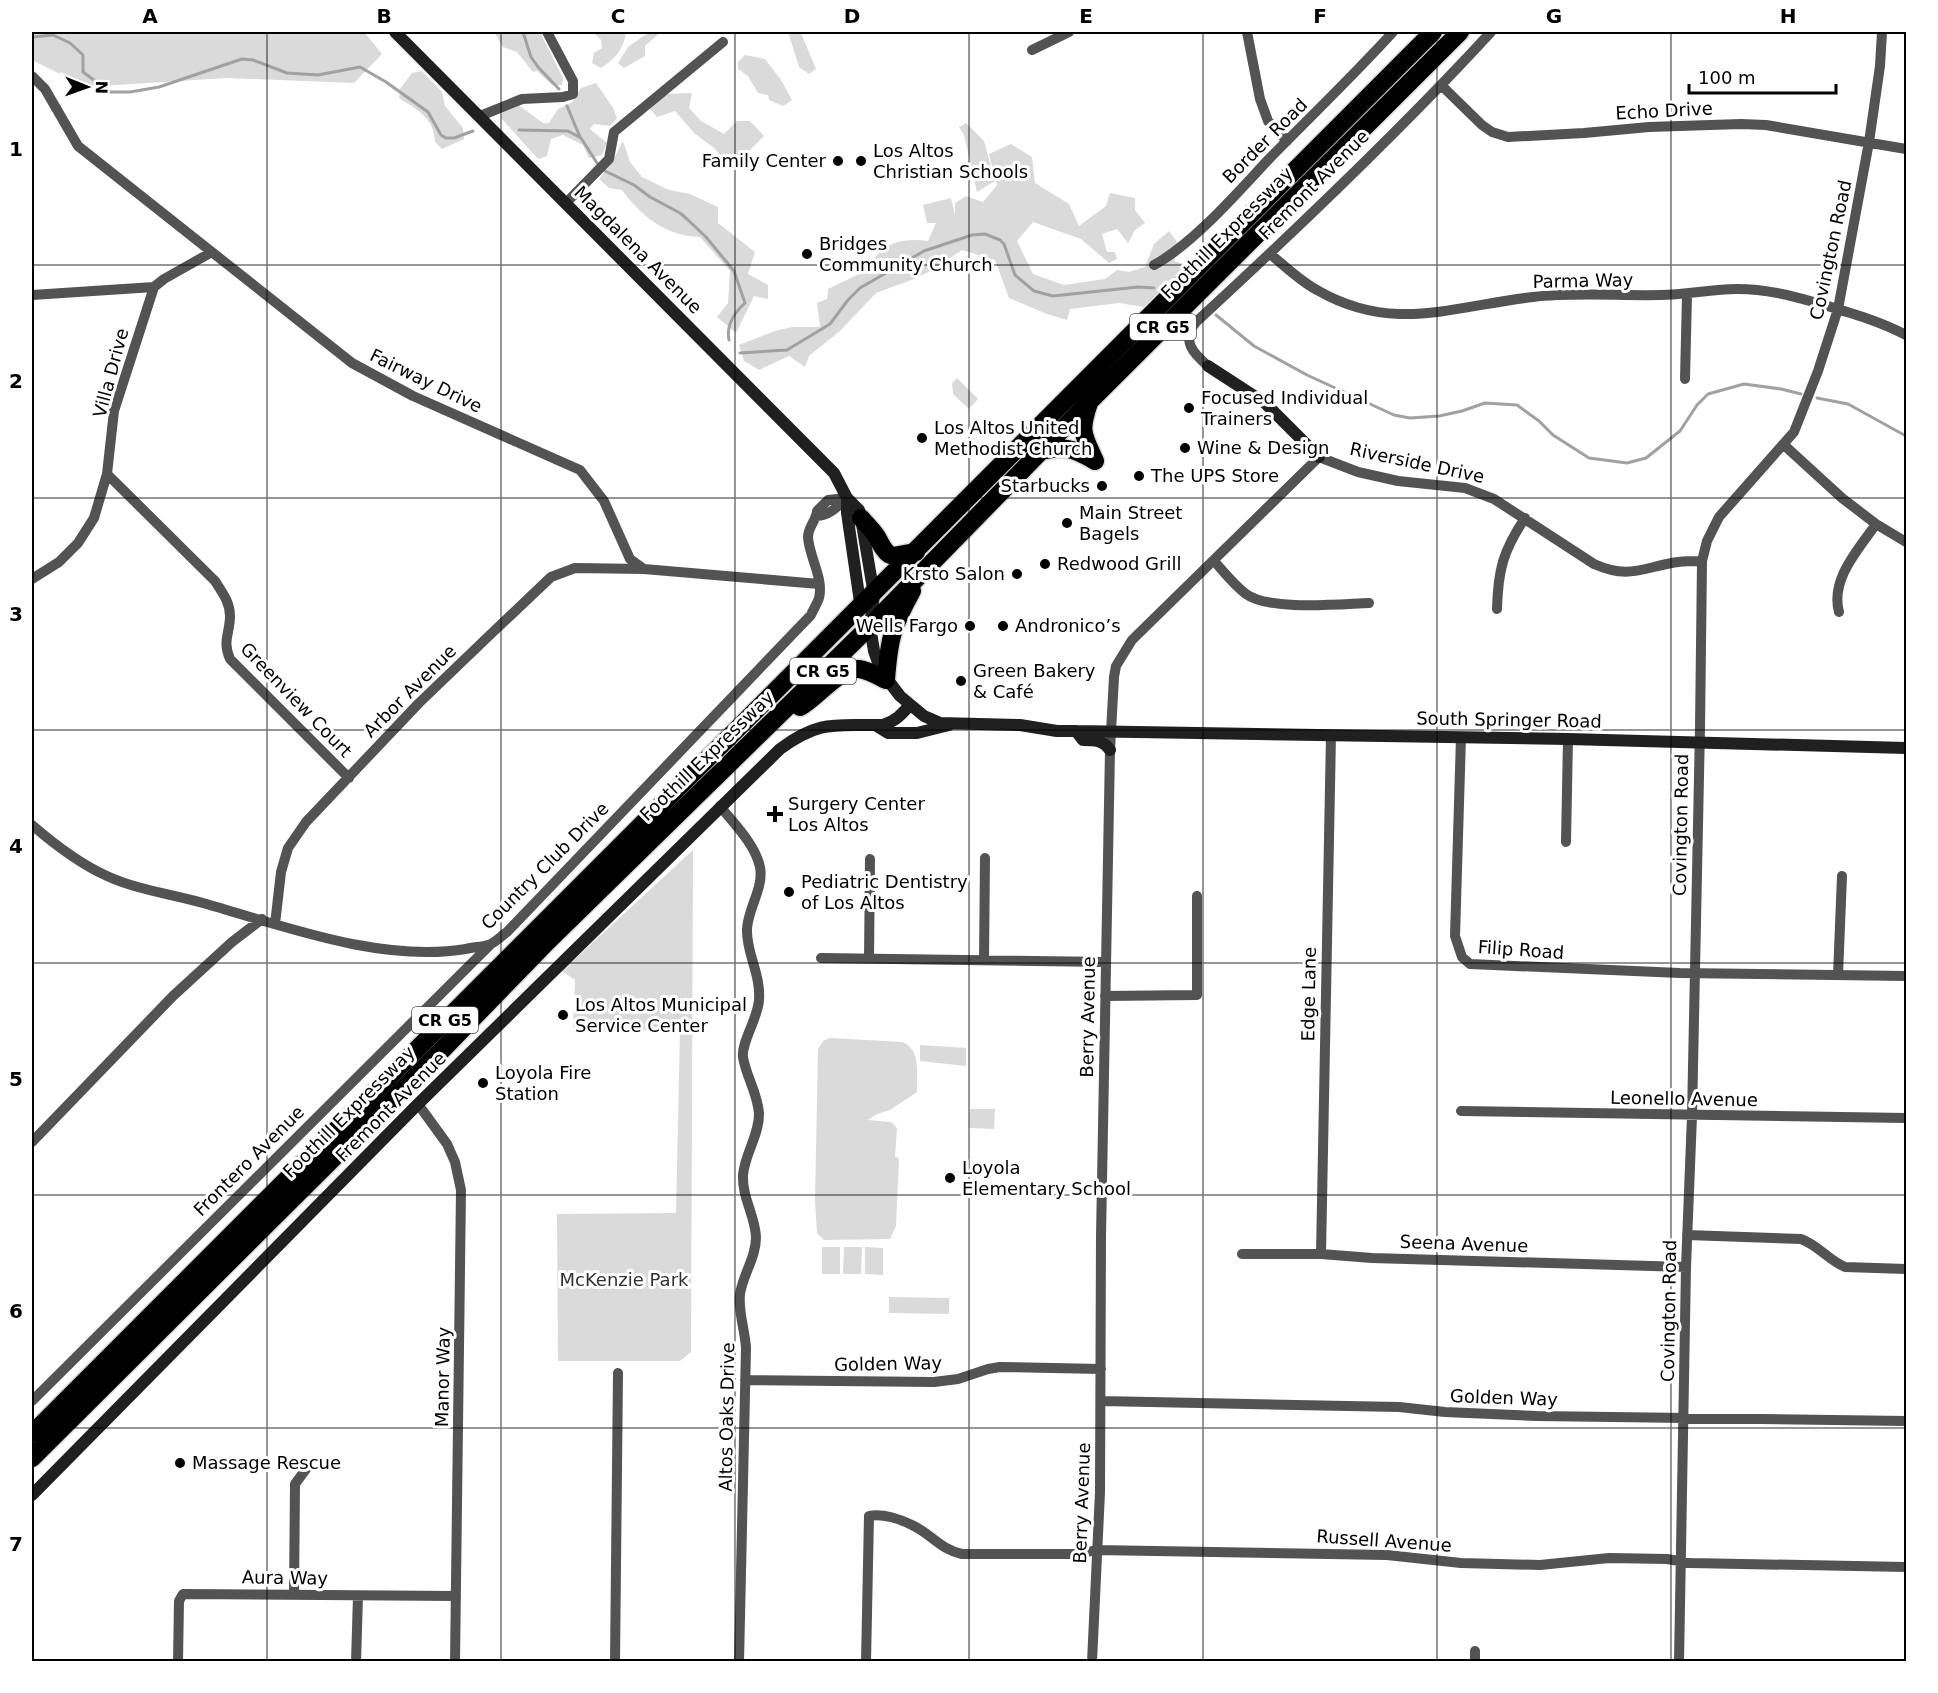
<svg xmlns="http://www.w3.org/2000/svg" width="1938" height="1693" viewBox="0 0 1938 1693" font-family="'DejaVu Sans',sans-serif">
	<rect width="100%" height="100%" fill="#fff"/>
	<path fill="#dadada" d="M 32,32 L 364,32 L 382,54 L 354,83 L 226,78 L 86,87 L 32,60 Z
		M 494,32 L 540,32 L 563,78 L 562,85 L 552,85 L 537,71 L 533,72 L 517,52 L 503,47 Z
		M 593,32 L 626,32 C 624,49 615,59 601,68 L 592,63 L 594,53 L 602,48 L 601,40 Z
		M 649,32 L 661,32 L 645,46 L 645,56 L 624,68 L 618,63 L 628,47 Z
		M 788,32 L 804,32 L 801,33 L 816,69 L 809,74 L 799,67 Z
		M 745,55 L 765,59 L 781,80 L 792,100 L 783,106 L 769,100 L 768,95 L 758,93 L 748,76 L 738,69 L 738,62 Z
		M 422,71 L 442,92 L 445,106 L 463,128 L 464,139 L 442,149 L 435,142 C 434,117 417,110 399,98 L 400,89 L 412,73 Z
		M 596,83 L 613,108 L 617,118 L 610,126 L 594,124 L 590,129 L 607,143 L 602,155 L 589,158 L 583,145 L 563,135 L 551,139 L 547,156 L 538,159 L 501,118 L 504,108 L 517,104 L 543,123 L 549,123 L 558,109 L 572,102 L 581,88 Z
		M 692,93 L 689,108 L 701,121 L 724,134 L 737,121 L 750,121 L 764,136 L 744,156 L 743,169 L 735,170 L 728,165 L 714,148 L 694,133 L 675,111 L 657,117 L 650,109 L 662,94 Z
		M 966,123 L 984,141 L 995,181 L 977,192 L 964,135 L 959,127 Z
		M 623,141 L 630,162 L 642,177 L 669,190 L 690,194 L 718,207 L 718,223 L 755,252 L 748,274 L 768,285 L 768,299 L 754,296 L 736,333 L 717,317 L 728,303 L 730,271 L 700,237 C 666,236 642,217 622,190 L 609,188 L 599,179 L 612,162 Z
		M 1011,144 L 1032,157 L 1035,183 L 1069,204 L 1079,226 L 1106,206 L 1110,193 L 1135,198 L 1135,210 L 1145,223 L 1135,230 L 1128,243 L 1117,229 L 1102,234 L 1107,252 L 1115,252 L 1117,259 L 1109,263 L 1081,239 L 1033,222 L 1017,241 L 1033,274 L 1064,285 L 1105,279 L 1117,270 L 1129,272 L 1145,267 L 1154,244 L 1169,231 L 1180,246 L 1174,261 L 1187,265 L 1144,307 L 1119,303 L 1070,309 L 1067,320 L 1047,314 L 1009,298 L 995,260 L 962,250 L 932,270 L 914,279 L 876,293 L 840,331 L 809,356 L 805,367 L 789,356 L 759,370 L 744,361 L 739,345 L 775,331 L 792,327 L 820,327 L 817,303 L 827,299 L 828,289 L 857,275 L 866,272 C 880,244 898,237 928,241 L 936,223 L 927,223 L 923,205 L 951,198 L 955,215 L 955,203 L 966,196 L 983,202 L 997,185 L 989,154 Z
		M 957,378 L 978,399 L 969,409 L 953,394 L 952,383 Z
		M 693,850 L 691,1352 L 680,1361 L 558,1361 L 557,1214 L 676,1213 L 680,1030 L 573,1030 L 575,980 L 562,971 Z
		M 830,1038 L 902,1042 C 922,1050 916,1073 917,1092 L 890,1110 L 877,1114 L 868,1120 L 891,1122 L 897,1128 L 895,1157 L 897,1157 L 899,1159 L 896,1226 L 890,1239 L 824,1240 L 817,1233 L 815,1201 L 818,1049 L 823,1041 Z
		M 920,1045 L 966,1048 L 966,1066 L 920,1061 Z
		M 970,1109 L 995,1109 L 994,1129 L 969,1128 Z
		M 822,1247 L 840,1247 L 840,1274 L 822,1274 Z
		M 844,1247 L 862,1247 L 861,1274 L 843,1274 Z
		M 865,1247 L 883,1248 L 883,1275 L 865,1274 Z
		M 889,1297 L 949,1298 L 949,1314 L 889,1313 Z"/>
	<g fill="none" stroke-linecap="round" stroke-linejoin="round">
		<path stroke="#a1a1a1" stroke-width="3" d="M 523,32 L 531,57 L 538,67 L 559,89
			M 32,37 L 53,35 L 70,43 L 83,55 L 83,72 L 110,92 L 130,92 L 159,87 L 242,59 L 253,60 L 287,73 L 318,75 L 360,67 L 386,82 L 428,112 L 441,135 L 446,138 L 454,138 L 473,131
			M 567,106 L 580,137
			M 519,130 L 568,131 L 581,138 L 597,163
			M 605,171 L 634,185 L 650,197 L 680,213 L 688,220 L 706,237 L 734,271 L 745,303 C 734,313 726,325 729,340
			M 1216,315 L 1254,346 L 1307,375 L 1394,415 L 1410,418 L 1439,416 L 1462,411 L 1485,403 L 1517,405 L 1539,421 L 1553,435 L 1589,458 L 1627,463 L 1646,458 L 1680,431 L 1697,405 L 1708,394 L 1744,384 L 1781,389 L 1801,394
			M 740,353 L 787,350 L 830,324 L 848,300 L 860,288 L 924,251 L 972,235 L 985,234 L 1000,240 L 1004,244 L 1015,275 L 1034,291 L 1053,296 L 1138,287 L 1154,288
			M 1817,398 L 1848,404 L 1906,436"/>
		<defs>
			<path id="highway" d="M 1089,403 C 1079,432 1083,434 1095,461
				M 1041,451 C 1066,446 1073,448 1095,461
				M 861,518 C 866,524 873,530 877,537 C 890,562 890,556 916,552
				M 800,707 C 817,698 840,667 859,669 C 868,670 878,676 886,680 C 889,639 892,627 912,591
				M 32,1434 C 497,965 969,502 1433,32
				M 32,1458 L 444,1048 L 548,941 L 870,626 L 1089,402 L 1460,32"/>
		</defs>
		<use href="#highway" stroke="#dbdbdb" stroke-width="21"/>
		<path stroke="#535353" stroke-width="10" d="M 1247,32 L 1260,99 L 1268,121 L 1287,141
			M 1032,50 L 1069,32
			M 32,76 L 45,89 L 78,146 L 352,363 L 413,396 L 580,470 L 604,501 L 630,559 L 644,569 L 819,584
			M 1441,85 L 1482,125 L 1492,132 L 1508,137 L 1584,133 L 1649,127 L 1741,124 L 1766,125 L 1906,149
			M 480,116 L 522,99 L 563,97 L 573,94 L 573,81 L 547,32
			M 566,203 L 609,159 L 614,132 L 723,42
			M 1270,254 C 1285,266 1300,281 1317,290 C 1393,334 1453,306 1533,297 C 1574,292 1619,296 1660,295 C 1686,295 1711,289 1737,289 C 1768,289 1792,296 1821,304 C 1851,313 1879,321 1906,335
			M 1154,265 C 1193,244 1237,193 1268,160 C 1310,117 1353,76 1393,32
			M 32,295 L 154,287
			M 1208,366 C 1193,353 1181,341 1196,322 C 1297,229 1398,133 1491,32
			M 1685,379 L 1687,295
			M 1784,445 L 1842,498 L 1876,524 L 1906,542
			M 107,474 L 215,581 C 222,592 230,602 230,616 C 230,633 222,641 230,659 L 349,778
			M 817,516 C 829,516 838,506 847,498
			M 1214,561 C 1224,572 1234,585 1246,594 C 1269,611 1340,604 1369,603
			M 32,579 L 59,562 L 78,543 L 94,518 L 107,474 L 114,411 L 154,287 L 164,279 L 212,252
			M 1497,609 C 1498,570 1503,551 1525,518
			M 1839,612 C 1830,579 1859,549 1876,524
			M 1461,737 L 1455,936 L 1462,957 L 1470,964 L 1680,973 L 1906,976
			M 720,806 C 734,824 755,844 760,867 C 764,888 748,908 747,929 C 746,953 761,974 759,1000 C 758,1018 741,1043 743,1057 C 746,1077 758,1093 759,1114 C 759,1136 745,1153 743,1175 C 742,1198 755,1215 756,1237 C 756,1258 743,1274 740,1294 C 738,1312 745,1330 746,1348 L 739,1662
			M 32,825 C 54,844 80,864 107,876 C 137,890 172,894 203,903 C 284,926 381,963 466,949 C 473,947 481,947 488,945 C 495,943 501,936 507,932 L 811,615 C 813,610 817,604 819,598 C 824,578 809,557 808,537 C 808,527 816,521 817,511 L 828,500 L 847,498
			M 1566,842 L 1568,739
			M 275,924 L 281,872 L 288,848 L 306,822 L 419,703 L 493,632 L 551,577 L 575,568 L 644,569
			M 821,958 L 1106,962
			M 869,959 L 870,859
			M 984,960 L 985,858
			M 1838,975 L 1842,876
			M 1105,996 L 1197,995 L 1197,896
			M 418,1104 L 447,1144 L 455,1162 L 461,1190 L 455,1662
			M 1461,1111 L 1906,1118
			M 32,1142 L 173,996 L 232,942 L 262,919
			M 1687,1235 L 1801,1239 C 1818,1245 1828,1260 1845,1267 L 1906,1269
			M 1242,1254 L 1321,1254 L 1372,1258 L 1686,1267
			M 1321,1254 L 1331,735
			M 745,1380 L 934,1382 L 958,1379 L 988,1369 L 1000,1367 L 1101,1369
			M 32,1401 L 490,945
			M 1101,1401 L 1399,1407 L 1445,1412 L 1537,1416 L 1906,1421
			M 294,1594 L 295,1484 L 306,1469
			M 178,1662 L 179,1601 L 183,1594 L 456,1596
			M 356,1662 L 358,1596
			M 615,1662 L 618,1373
			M 866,1662 L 869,1516 C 882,1513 901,1519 914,1526 C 932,1535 940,1549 962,1554 L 1079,1554 L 1096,1550 L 1387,1555 L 1461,1563 L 1540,1565 L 1609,1558 L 1667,1559 L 1691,1563 L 1906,1567
			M 1092,1662 L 1100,1492 L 1101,1236 L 1110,750 L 1114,677 L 1116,666 L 1132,640 L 1319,457 L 1358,472 L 1398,481 L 1465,488 L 1494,499 L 1594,564 C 1630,580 1643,567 1678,562 C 1686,561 1694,561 1702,561
			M 1475,1662 L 1475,1651
			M 1679,1662 L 1686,1267 L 1692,1116 L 1700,728 L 1702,561 L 1707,541 L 1719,517 L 1794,432 L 1818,371 L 1838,309 L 1869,142 L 1880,66 L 1882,32"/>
		<path stroke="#202020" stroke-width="12" d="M 395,32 L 834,473 L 847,498 L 859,510 L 861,518 L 874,595 L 870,626 L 874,651 L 881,671 L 900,696 L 924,716 L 940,723 L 1020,725 L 1057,731 L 1076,731 L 1568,739 L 1906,748
			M 1208,366 L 1265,403 L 1319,457
			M 847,498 L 847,513 L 861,609
			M 875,725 L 888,733 L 917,733 L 949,725
			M 1076,731 L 1083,740 C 1095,740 1103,740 1110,750
			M 32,1495 L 418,1104 L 780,749 C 821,719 836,726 883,725 C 896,721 902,714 910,705"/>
		<use href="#highway" stroke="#000" stroke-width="18"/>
	</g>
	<path fill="none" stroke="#000" stroke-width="1.5" stroke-opacity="0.55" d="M 267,32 L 267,1662M 501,32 L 501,1662M 735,32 L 735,1662M 969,32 L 969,1662M 1203,32 L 1203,1662M 1437,32 L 1437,1662M 1671,32 L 1671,1662M 32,265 L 1906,265M 32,498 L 1906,498M 32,730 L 1906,730M 32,963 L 1906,963M 32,1195 L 1906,1195M 32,1428 L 1906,1428"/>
	<g fill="#000" stroke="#fff" stroke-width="2">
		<circle cx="838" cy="161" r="6"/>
		<circle cx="861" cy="161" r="6"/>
		<circle cx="807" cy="254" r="6"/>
		<circle cx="1189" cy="408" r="6"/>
		<circle cx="922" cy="438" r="6"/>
		<circle cx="1185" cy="448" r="6"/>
		<circle cx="1139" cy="476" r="6"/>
		<circle cx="1102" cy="486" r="6"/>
		<circle cx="1067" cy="523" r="6"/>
		<circle cx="1045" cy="564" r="6"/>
		<circle cx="1017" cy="574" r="6"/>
		<circle cx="970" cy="626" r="6"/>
		<circle cx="1003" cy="626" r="6"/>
		<circle cx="961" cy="681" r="6"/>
		<path d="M772 805h6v6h6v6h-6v6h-6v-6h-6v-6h6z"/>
		<circle cx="789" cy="892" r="6"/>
		<circle cx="563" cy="1015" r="6"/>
		<circle cx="483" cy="1083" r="6"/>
		<circle cx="950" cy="1178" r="6"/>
		<circle cx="180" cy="1463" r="6"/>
	</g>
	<g text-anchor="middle" stroke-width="6" stroke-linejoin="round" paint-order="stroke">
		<g fill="#fff" stroke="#4c4c4c" stroke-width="1.5">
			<rect x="1130" y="314" width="66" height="26" rx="4.5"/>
			<rect x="790" y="658" width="66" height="26" rx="4.5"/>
			<rect x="412" y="1007" width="66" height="26" rx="4.5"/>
		</g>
		<g font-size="16" font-weight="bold" fill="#000">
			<text x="1163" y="333">CR G5</text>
			<text x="823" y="677">CR G5</text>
			<text x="445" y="1026">CR G5</text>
		</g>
		<g font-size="18" fill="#000" stroke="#fff">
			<text transform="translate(1664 111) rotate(-3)" y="6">Echo Drive</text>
			<text transform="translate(1265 141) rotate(-45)" y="6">Border Road</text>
			<text transform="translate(1314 185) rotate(-45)" y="6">Fremont Avenue</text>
			<text transform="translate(1227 233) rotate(-45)" y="6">Foothill Expressway</text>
			<text transform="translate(638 250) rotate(45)" y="6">Magdalena Avenue</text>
			<text transform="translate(1831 250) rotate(-78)" y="6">Covington Road</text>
			<text transform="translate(1583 281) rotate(-1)" y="6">Parma Way</text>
			<text transform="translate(111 373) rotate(-75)" y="6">Villa Drive</text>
			<text transform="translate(426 381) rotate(26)" y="6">Fairway Drive</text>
			<text transform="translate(1417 463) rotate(12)" y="6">Riverside Drive</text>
			<text transform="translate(410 691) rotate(-45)" y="6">Arbor Avenue</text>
			<text transform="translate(296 700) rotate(46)" y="6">Greenview Court</text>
			<text transform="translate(1509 720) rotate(1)" y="6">South Springer Road</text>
			<text transform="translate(707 756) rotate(-44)" y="6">Foothill Expressway</text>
			<text transform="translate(1681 825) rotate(-89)" y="6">Covington Road</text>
			<text transform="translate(545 866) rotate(-45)" y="6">Country Club Drive</text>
			<text transform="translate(1521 950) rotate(4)" y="6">Filip Road</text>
			<text transform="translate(1309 994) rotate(-89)" y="6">Edge Lane</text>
			<text transform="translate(1088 1017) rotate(-89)" y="6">Berry Avenue</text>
			<text transform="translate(1684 1099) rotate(1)" y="6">Leonello Avenue</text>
			<text transform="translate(391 1107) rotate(-45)" y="6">Fremont Avenue</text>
			<text transform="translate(349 1112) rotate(-45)" y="6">Foothill Expressway</text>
			<text transform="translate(249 1161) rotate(-45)" y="6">Frontero Avenue</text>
			<text transform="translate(1464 1244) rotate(2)" y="6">Seena Avenue</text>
			<text transform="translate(1669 1311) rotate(-89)" y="6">Covington Road</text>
			<text transform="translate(888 1364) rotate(-1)" y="6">Golden Way</text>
			<text transform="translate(443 1377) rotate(-89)" y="6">Manor Way</text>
			<text transform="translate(1504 1398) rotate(2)" y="6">Golden Way</text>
			<text transform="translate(727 1417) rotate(-89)" y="6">Altos Oaks Drive</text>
			<text transform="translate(1082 1503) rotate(-88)" y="6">Berry Avenue</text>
			<text transform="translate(1384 1541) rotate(4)" y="6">Russell Avenue</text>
			<text transform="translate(285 1578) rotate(1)" y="6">Aura Way</text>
		</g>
		<g font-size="18" fill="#000" stroke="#fff" text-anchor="start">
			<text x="873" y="157">Los Altos<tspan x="873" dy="21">Christian Schools</tspan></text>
			<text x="826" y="167" text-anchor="end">Family Center</text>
			<text x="819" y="250">Bridges<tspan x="819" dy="21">Community Church</tspan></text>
			<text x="1201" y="404">Focused Individual<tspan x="1201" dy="21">Trainers</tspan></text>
			<text x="934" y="434">Los Altos United<tspan x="934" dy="21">Methodist Church</tspan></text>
			<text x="1197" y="454">Wine &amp; Design</text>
			<text x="1151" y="482">The UPS Store</text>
			<text x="1090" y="492" text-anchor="end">Starbucks</text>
			<text x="1079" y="519">Main Street<tspan x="1079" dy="21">Bagels</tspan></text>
			<text x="1057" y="570">Redwood Grill</text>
			<text x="1005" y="580" text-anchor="end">Krsto Salon</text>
			<text x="958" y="632" text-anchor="end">Wells Fargo</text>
			<text x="1015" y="632">Andronico’s</text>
			<text x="973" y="677">Green Bakery<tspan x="973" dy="21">&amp; Café</tspan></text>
			<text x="788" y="810">Surgery Center<tspan x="788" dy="21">Los Altos</tspan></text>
			<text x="801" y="888">Pediatric Dentistry<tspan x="801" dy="21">of Los Altos</tspan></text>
			<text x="575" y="1011">Los Altos Municipal<tspan x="575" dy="21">Service Center</tspan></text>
			<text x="495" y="1079">Loyola Fire<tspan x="495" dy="21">Station</tspan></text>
			<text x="962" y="1174">Loyola<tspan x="962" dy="21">Elementary School</tspan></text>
			<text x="192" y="1469">Massage Rescue</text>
		</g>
		<g font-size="18" fill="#313131" stroke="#fff">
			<text x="624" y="1286">McKenzie Park</text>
		</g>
	</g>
	<rect width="1938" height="1693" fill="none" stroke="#ffffff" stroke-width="66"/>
	<g transform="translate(87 87) rotate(91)" stroke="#ffffff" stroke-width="4.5" paint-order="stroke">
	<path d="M0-4.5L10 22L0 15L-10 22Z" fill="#000000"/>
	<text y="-9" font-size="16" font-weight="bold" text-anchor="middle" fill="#000000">N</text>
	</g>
	<path d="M1689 84v9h147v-9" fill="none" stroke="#000000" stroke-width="3"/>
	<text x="1698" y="84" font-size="18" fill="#000000" stroke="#ffffff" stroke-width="4.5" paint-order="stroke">100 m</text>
	<rect x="33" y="33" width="1872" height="1627" fill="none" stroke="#000" stroke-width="2"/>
	<g font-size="20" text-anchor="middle" font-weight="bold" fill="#000">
		<text x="150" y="23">A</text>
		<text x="384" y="23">B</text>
		<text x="618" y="23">C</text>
		<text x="852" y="23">D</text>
		<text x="1086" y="23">E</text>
		<text x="1320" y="23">F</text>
		<text x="1554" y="23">G</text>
		<text x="1788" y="23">H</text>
		<text x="16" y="156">1</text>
		<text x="16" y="388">2</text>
		<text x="16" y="621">3</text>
		<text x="16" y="853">4</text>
		<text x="16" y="1086">5</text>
		<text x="16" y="1318">6</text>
		<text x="16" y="1551">7</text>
	</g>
</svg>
